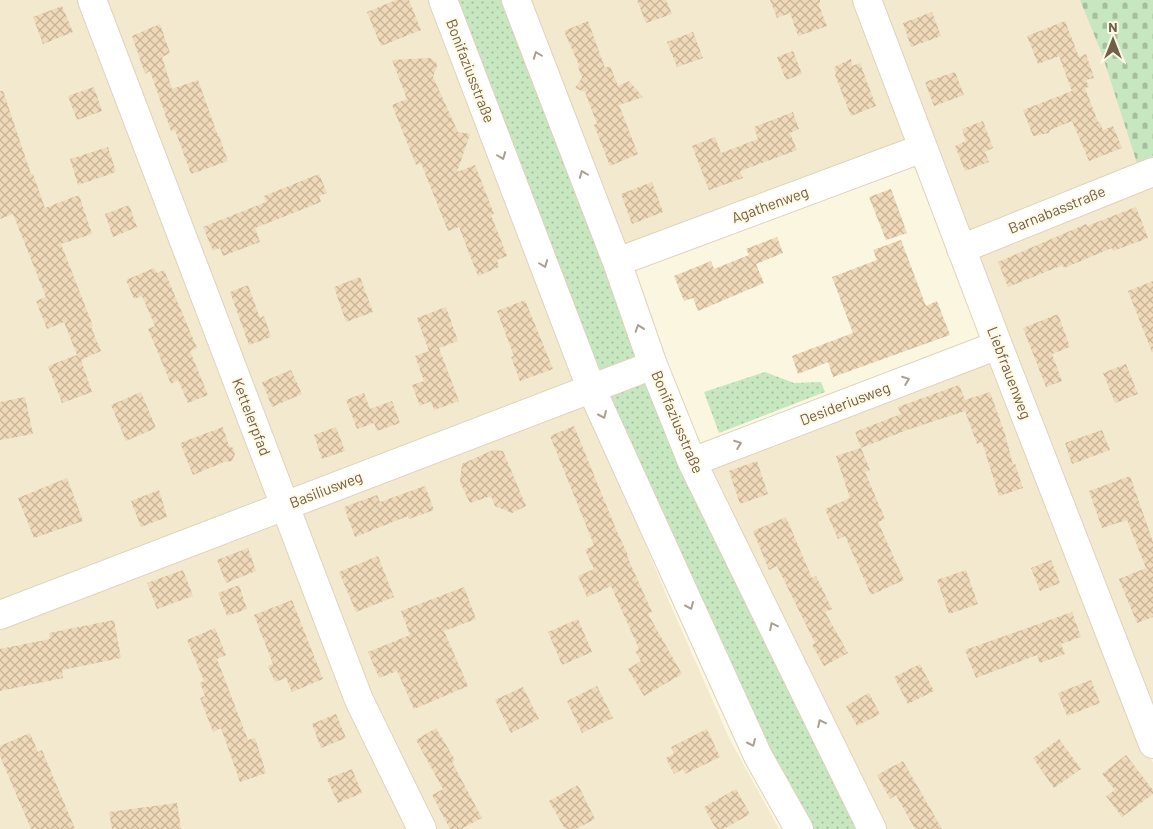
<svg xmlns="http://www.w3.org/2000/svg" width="1153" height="829" viewBox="0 0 1153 829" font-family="Barlow,sans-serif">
	<defs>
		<pattern id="cemetery-stones" width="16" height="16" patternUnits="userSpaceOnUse" patternTransform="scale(1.25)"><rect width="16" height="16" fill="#c7e7c0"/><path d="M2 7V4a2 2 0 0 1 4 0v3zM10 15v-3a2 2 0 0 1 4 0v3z" fill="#a6be9e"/></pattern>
		<pattern id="park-dots" width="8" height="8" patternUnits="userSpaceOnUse" patternTransform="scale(1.25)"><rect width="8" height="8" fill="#c7e7c0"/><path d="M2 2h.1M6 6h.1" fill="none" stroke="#a6be9e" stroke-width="1.8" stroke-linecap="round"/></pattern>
		<pattern id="building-cross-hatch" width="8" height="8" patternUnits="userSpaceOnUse" patternTransform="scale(1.25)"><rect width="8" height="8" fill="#efd9b9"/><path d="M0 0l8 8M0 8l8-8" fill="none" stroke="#c6b398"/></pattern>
	</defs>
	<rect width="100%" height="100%" fill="#fbf6e0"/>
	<path fill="#f2e9cf" d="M 0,0 L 430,0 L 588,408 L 671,606 L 729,738 L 779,829 L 0,829 Z
		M 524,0 L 859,0 L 909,140 L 626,248 Z
		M 874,0 L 1153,0 L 1153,162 L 965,235 Z
		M 1153,178 L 1153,722 L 976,253 Z
		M 988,361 L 994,365 L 1146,750 L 1153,763 L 1153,829 L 877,829 L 704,467 Z"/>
	<path fill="url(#cemetery-stones)" d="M 1080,0 L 1153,0 L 1153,156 L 1137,163 L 1102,54 Z"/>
	<path fill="url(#park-dots)" d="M 453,0 L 502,0 L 612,266 L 864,829 L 805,829 L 591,374 Z
		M 765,372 L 794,383 L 821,382 L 825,392 L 719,433 L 704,392 Z"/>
	<path fill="url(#building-cross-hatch)" d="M 396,0 L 409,0 L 421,30 L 381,46 L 367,12 Z
		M 637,0 L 666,0 L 672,14 L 646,23 Z
		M 770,0 L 820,0 L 820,3 L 818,3 L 827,26 L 798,36 L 790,13 L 777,18 Z
		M 62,6 L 73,32 L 43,44 L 33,17 Z
		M 932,12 L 941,36 L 911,47 L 903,23 Z
		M 588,21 L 605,68 L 610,66 L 618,86 L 629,81 L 643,97 L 619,105 L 638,154 L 610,166 L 594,125 L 597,124 L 585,92 L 575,88 L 582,78 L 578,66 L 579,65 L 564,31 Z
		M 1065,21 L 1079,57 L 1086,54 L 1094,78 L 1086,80 L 1089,87 L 1085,88 L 1098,122 L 1100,122 L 1103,130 L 1113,126 L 1122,148 L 1089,161 L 1072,121 L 1050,130 L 1049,133 L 1033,136 L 1023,110 L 1072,91 L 1059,56 L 1038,64 L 1027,36 Z
		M 160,24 L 170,53 L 162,57 L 172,89 L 198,80 L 218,136 L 219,136 L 228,161 L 191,174 L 175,130 L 171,131 L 150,71 L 145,74 L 132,36 Z
		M 693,32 L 703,58 L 677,67 L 667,42 Z
		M 793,51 L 802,74 L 786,80 L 777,57 Z
		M 430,58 L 436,62 L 437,66 L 433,77 L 458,132 L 470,134 L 457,172 L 475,165 L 494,214 L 491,215 L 507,256 L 497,260 L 499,267 L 478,276 L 459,227 L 448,231 L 421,163 L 416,165 L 392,105 L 407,99 L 392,60 Z
		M 851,59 L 852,66 L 860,63 L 876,106 L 851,116 L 835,75 L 836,74 L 834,67 Z
		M 955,72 L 964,95 L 934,106 L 925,82 Z
		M 94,87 L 102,111 L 77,120 L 68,96 Z
		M 0,91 L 3,91 L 31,174 L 33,174 L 45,208 L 79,195 L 92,234 L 61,244 L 93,326 L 91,327 L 101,351 L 81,360 L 92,392 L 62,403 L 48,366 L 77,355 L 64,322 L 47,329 L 36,301 L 46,297 L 13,214 L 0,219 Z
		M 793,112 L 799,129 L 790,133 L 797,150 L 740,171 L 743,178 L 709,190 L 692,146 L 715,137 L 721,153 L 758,139 L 754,127 Z
		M 983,121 L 993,148 L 985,152 L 989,162 L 965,171 L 955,146 L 966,141 L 962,129 Z
		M 108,147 L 116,172 L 78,185 L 70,159 Z
		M 319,174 L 327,193 L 319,196 L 321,202 L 255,228 L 260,242 L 223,256 L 220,248 L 213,251 L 203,227 L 266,202 L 264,196 Z
		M 652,182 L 663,212 L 632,224 L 621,194 Z
		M 891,189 L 907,233 L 886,240 L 869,197 Z
		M 129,205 L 137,227 L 113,237 L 105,214 Z
		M 1136,207 L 1148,238 L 1113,251 L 1112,248 L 1064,268 L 1063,265 L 1008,287 L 998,262 L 1086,224 L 1087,226 Z
		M 777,237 L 783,253 L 756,264 L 764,283 L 698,311 L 693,298 L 684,301 L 674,276 L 711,261 L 714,269 L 749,255 L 746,249 Z
		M 901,240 L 926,306 L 937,301 L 950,335 L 833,377 L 828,362 L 798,374 L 792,356 L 853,333 L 832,277 L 877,260 L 873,250 Z
		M 154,268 L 157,273 L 164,270 L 197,348 L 190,351 L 208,395 L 188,403 L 178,380 L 171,384 L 148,329 L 155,326 L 142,296 L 134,299 L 126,280 Z
		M 360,277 L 373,312 L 346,322 L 334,287 Z
		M 1153,281 L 1153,351 L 1152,352 L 1128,291 Z
		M 248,285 L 260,318 L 264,316 L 271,337 L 249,345 L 230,292 Z
		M 525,300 L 553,369 L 520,381 L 511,357 L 514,356 L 497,311 Z
		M 446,307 L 458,341 L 439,348 L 459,401 L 434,410 L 431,401 L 420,406 L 412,385 L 424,381 L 415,356 L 429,351 L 417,318 Z
		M 1058,314 L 1070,347 L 1052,354 L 1062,381 L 1046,387 L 1023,328 Z
		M 1126,364 L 1138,394 L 1115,403 L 1103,373 Z
		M 291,370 L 302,394 L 272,407 L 262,382 Z
		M 959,385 L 965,400 L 990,392 L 1005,434 L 1013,465 L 1015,464 L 1023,488 L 999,496 L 982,442 L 977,444 L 965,411 L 907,430 L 861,448 L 855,432 L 901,414 L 898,407 Z
		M 141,392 L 156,428 L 126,441 L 111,405 Z
		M 364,393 L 370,409 L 392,401 L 400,423 L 377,431 L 374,423 L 357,429 L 346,400 Z
		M 25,397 L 33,434 L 0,440 L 0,402 Z
		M 574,426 L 618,534 L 628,555 L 627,556 L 652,612 L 648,614 L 682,674 L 644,696 L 628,669 L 641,661 L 635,651 L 639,649 L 611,586 L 587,597 L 578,576 L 594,569 L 585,550 L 594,545 L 550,436 Z
		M 223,427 L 229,446 L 233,448 L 235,454 L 232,461 L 224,462 L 193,475 L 180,443 Z
		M 336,427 L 345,451 L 322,459 L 314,435 Z
		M 1102,430 L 1110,450 L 1072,464 L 1065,443 Z
		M 861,448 L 870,470 L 865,472 L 885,519 L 878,522 L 904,580 L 871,595 L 845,536 L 838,539 L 825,509 L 850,498 L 836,456 Z
		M 493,450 L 503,451 L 526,506 L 512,513 L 495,506 L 491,496 L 470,503 L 460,482 L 462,464 Z
		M 757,461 L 768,494 L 740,504 L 729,471 Z
		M 1130,476 L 1153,542 L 1153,617 L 1137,623 L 1119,579 L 1146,568 L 1127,520 L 1102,528 L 1089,491 Z
		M 67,478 L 83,521 L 34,538 L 18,498 Z
		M 425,486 L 434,510 L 409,519 L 408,516 L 355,537 L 344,507 L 377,495 L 380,502 Z
		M 159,490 L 167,517 L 141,527 L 131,501 Z
		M 786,517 L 812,578 L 816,576 L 832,609 L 825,612 L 848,653 L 824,666 L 812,645 L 815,643 L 777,566 L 769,570 L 753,531 Z
		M 248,548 L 256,571 L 226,583 L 217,560 Z
		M 378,556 L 394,597 L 356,612 L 339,572 Z
		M 1051,560 L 1060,583 L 1040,591 L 1031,568 Z
		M 183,570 L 193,596 L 157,609 L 147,583 Z
		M 966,570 L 978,604 L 949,614 L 937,580 Z
		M 239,585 L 247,609 L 227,616 L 218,593 Z
		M 464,587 L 476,619 L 444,631 L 468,686 L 414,709 L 397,671 L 379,678 L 368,652 L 410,635 L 401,611 Z
		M 292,600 L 323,679 L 292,692 L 286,678 L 275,682 L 268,666 L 273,664 L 254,615 Z
		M 1072,612 L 1081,637 L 1061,644 L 1065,654 L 1040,663 L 1037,655 L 976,678 L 965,650 Z
		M 578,619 L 592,652 L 562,665 L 548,632 Z
		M 114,620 L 121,658 L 62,670 L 63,678 L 0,691 L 0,649 L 50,639 L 49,633 Z
		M 215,628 L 226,655 L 217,659 L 248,740 L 255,738 L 266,773 L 240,782 L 221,728 L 213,732 L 200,698 L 205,696 L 200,683 L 204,681 L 187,640 Z
		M 920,664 L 934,691 L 908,704 L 894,677 Z
		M 1091,680 L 1100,703 L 1067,716 L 1058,693 Z
		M 597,686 L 613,718 L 582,733 L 567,701 Z
		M 523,687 L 539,719 L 511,733 L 495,700 Z
		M 869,693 L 880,714 L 857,726 L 846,706 Z
		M 336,714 L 346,738 L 321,748 L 312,724 Z
		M 436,728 L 455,760 L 452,762 L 482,818 L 461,829 L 450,829 L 432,795 L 443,789 L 416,740 Z
		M 707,729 L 720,757 L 685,774 L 683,769 L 674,774 L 666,758 L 674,754 L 671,747 Z
		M 30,733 L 38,752 L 42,750 L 75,829 L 31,829 L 0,756 L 0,746 Z
		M 1059,739 L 1081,769 L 1054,788 L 1033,758 Z
		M 1126,755 L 1153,790 L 1153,794 L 1122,817 L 1106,796 L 1115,790 L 1102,774 Z
		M 903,761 L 942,829 L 915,829 L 896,795 L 890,799 L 877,775 Z
		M 352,769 L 362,793 L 338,803 L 327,779 Z
		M 578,785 L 595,819 L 576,829 L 565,829 L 549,801 Z
		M 736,789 L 750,814 L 724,829 L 716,829 L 704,807 Z
		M 177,803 L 181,829 L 112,829 L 109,812 Z"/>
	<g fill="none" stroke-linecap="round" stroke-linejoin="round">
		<defs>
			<path id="minor" d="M 92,0 L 359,700 L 422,829
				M 443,0 L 591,388 L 758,756 L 799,829
				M 516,0 L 617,262 L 653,365 L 692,462 L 872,829
				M 867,0 L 998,345 L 1153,744
				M 961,249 L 1153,172
				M 617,262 L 923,148
				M 692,462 L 998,345
				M 0,615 L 653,365"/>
		</defs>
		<use href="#minor" stroke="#ded3bc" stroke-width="30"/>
		<use href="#minor" stroke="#fff" stroke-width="28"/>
	</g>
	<defs><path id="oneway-chevron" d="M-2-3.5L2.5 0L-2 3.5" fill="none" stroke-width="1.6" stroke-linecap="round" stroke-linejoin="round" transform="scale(1.25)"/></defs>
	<g stroke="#a99f92">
		<use href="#oneway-chevron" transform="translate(537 55) rotate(-111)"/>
		<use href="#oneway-chevron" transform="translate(502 156) rotate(69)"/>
		<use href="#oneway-chevron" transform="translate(583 174) rotate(-111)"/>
		<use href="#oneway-chevron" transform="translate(544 264) rotate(69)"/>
		<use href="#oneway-chevron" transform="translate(639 328) rotate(-109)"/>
		<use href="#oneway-chevron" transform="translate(906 380) rotate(-21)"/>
		<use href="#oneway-chevron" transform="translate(603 415) rotate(66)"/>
		<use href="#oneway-chevron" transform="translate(738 444) rotate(-21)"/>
		<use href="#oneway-chevron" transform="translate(690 606) rotate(66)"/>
		<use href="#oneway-chevron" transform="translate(773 626) rotate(-116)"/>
		<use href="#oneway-chevron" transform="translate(821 723) rotate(-116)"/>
		<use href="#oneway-chevron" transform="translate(752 743) rotate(66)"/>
	</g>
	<g text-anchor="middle" stroke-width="4" stroke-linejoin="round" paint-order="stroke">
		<g font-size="15" fill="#705f49" stroke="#fef9e5">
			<text transform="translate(470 71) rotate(69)" y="5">Bonifaziusstraße</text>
			<text transform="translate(770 205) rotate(-20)" y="5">Agathenweg</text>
			<text transform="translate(1057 210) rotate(-22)" y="5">Barnabasstraße</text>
			<text transform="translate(1009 373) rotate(69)" y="5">Liebfrauenweg</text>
			<text transform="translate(845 404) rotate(-21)" y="5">Desideriusweg</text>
			<text transform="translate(251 417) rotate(69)" y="5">Kettelerpfad</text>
			<text transform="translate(677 422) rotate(67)" y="5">Bonifaziusstraße</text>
			<text transform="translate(326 490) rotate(-21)" y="5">Basiliusweg</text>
		</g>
	</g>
	<g transform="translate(1113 40)" stroke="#fef9e5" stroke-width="4" paint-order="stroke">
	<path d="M0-4L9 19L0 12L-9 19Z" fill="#705f49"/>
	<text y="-8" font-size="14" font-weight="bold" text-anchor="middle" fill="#705f49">N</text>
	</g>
</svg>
